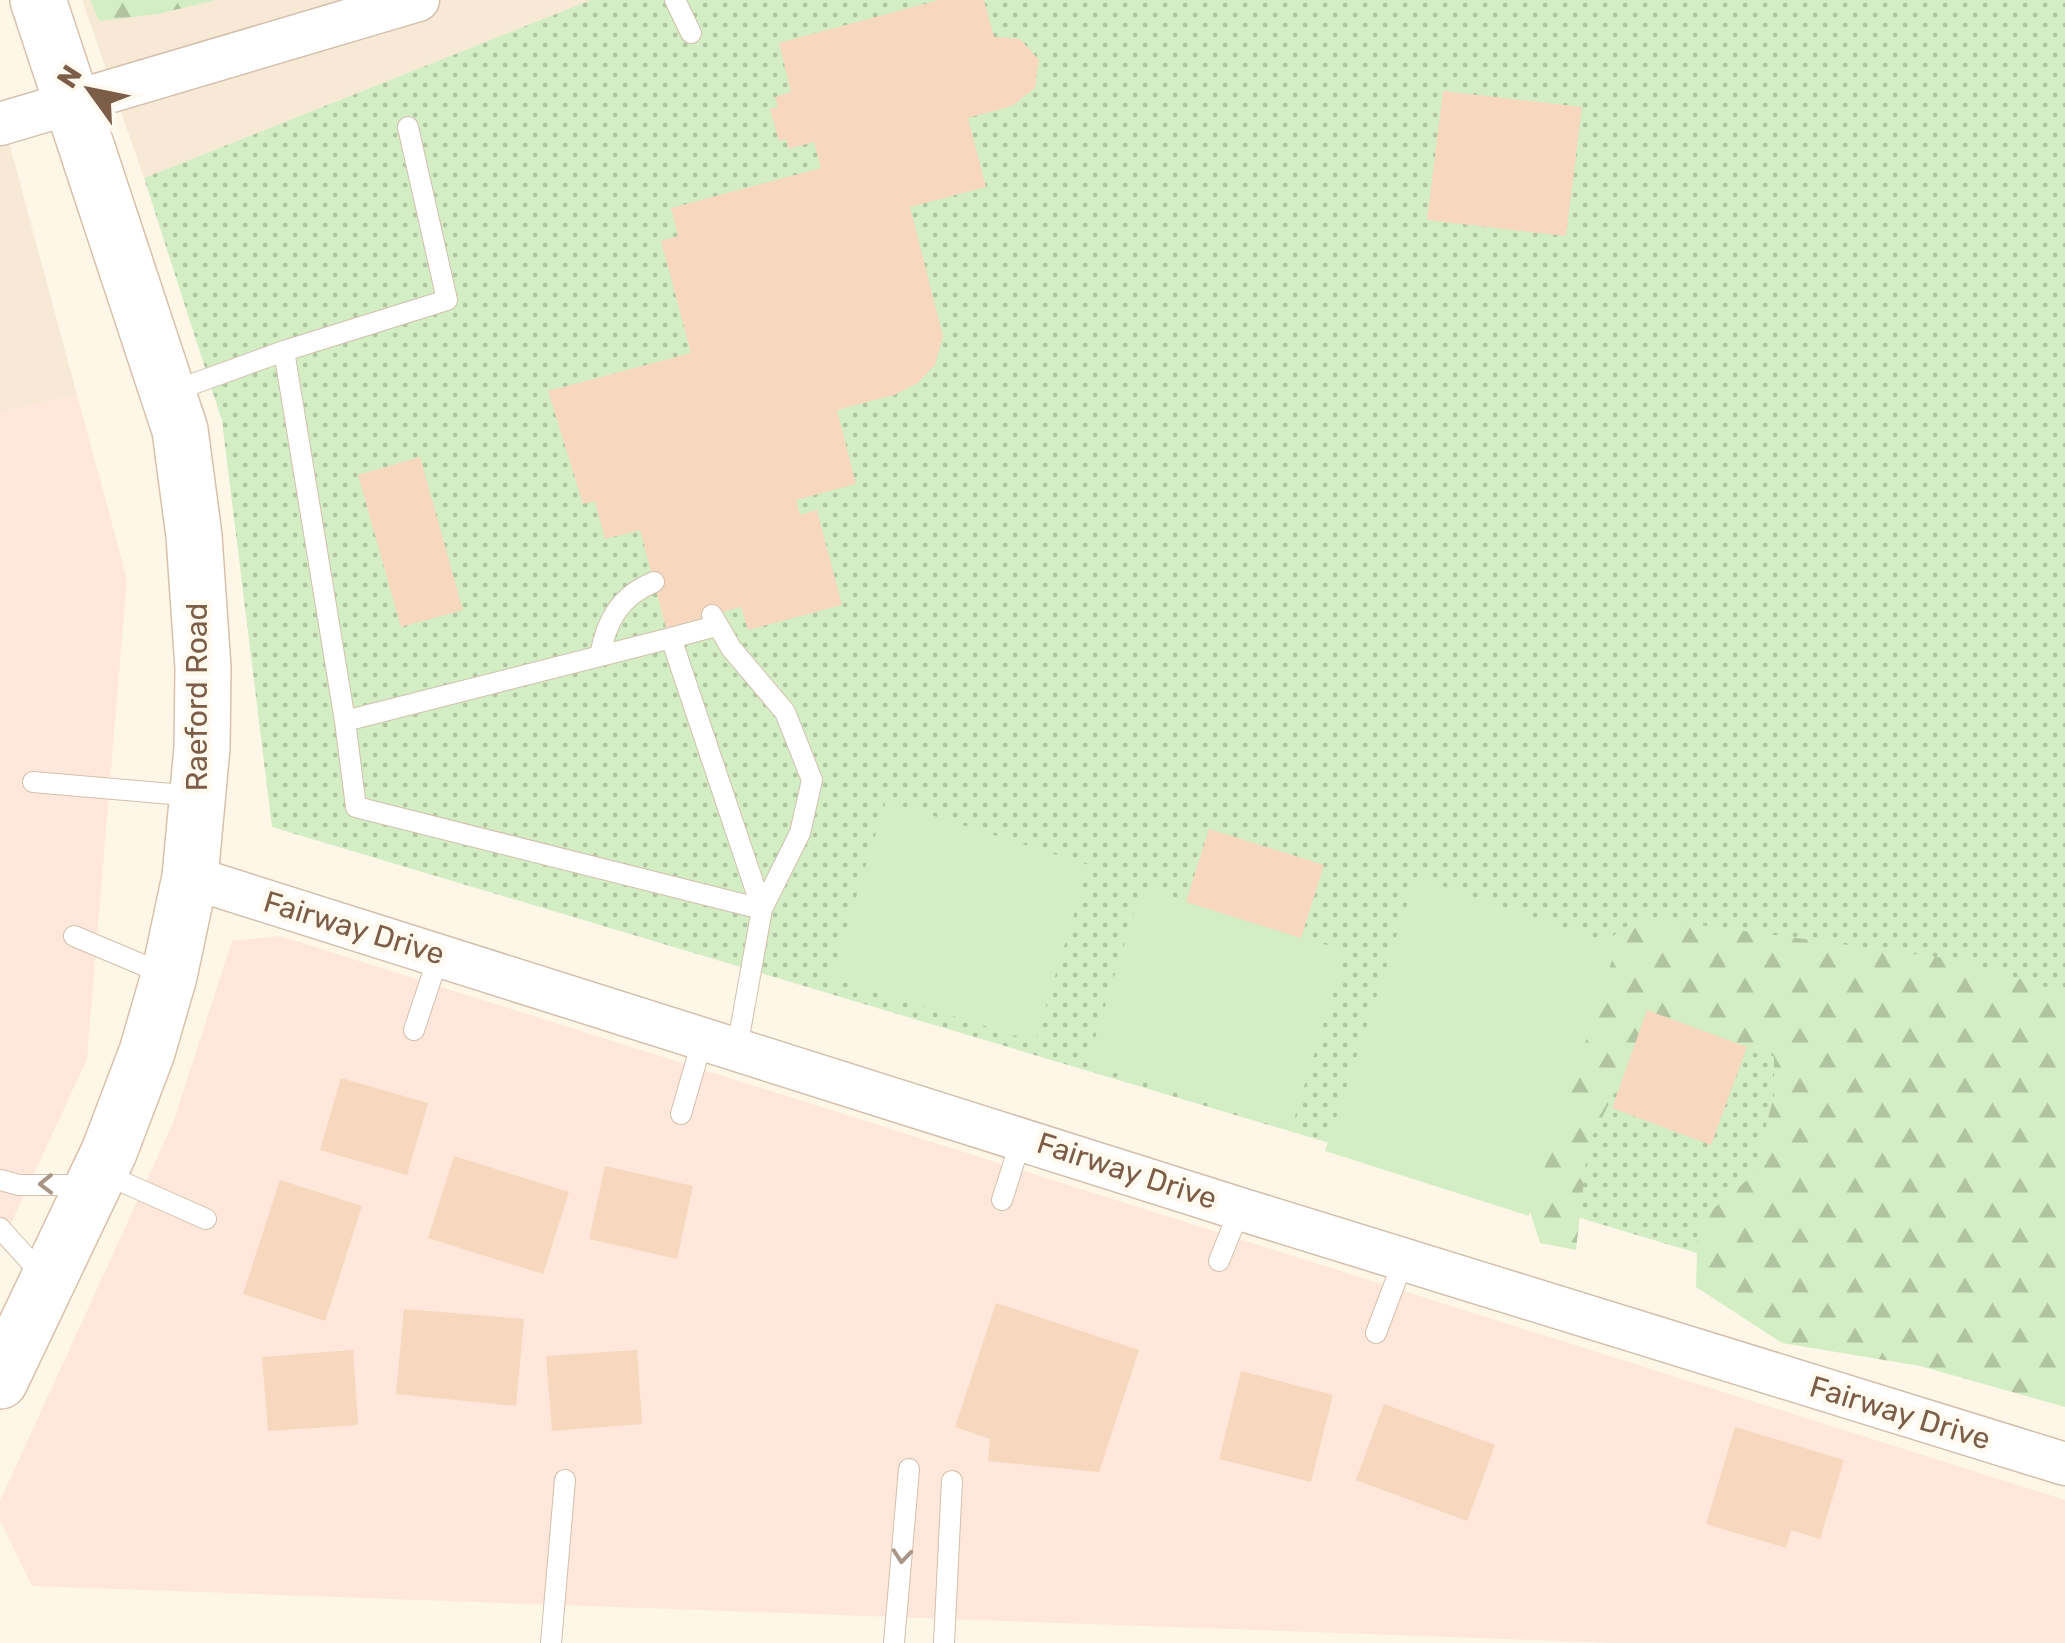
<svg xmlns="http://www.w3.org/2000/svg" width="2065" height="1643" viewBox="0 0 2065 1643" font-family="Rubik,sans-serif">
	<defs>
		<pattern id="grass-dots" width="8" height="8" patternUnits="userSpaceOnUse" patternTransform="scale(2.5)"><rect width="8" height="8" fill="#d3eec4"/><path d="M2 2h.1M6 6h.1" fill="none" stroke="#b0c4a1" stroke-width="1.8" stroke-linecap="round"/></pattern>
		<pattern id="forest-firs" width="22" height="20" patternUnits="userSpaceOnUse" patternTransform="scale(2.5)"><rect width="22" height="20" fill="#d3eec4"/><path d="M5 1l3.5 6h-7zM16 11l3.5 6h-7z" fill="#b0c4a1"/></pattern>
	</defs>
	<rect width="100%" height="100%" fill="#fef7e8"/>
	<path fill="#f7e9d5" d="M 82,0 L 591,0 L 144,178 Z
		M 0,109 L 77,395 L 0,412 Z"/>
	<path fill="#ffe8db" d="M 77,395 L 127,579 L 87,1059 L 0,1247 L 0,412 Z
		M 280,936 L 2065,1500 L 2065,1643 L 1616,1643 L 32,1586 L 0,1520 L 0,1501 L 173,1123 L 232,941 Z"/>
	<path fill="url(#grass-dots)" d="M 591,0 L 2065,0 L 2065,1363 L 272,827 L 222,421 L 144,178 Z"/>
	<path fill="url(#forest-firs)" d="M 90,0 L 216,0 L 158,14 L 99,21 Z
		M 1640,917 L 1959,960 L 2065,993 L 2065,1407 L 1920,1366 L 1782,1343 L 1696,1287 L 1698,1222 L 1753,1175 L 1774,1096 L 1774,1056 L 1662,1039 L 1626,1070 L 1588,1145 L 1576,1250 L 1540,1243 L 1513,1158 L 1564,970 Z"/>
	<path fill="#d3eec4" d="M 886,801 L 1089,865 L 1035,1042 L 831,977 Z
		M 1416,877 L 1617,945 L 1529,1216 L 1325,1151 Z
		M 1142,887 L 1346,951 L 1291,1129 L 1087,1064 Z"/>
	<path fill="#f7d7bd" d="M 939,0 L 984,0 L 994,37 L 1020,39 L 1039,60 L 1035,88 L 1012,106 L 968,118 L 986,187 L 910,207 L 943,336 L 935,365 L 918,383 L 894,395 L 837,410 L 856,484 L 796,500 L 800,515 L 817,510 L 842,605 L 748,630 L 741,607 L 666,628 L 640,530 L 605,539 L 595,501 L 583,504 L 548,391 L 691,353 L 661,241 L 678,236 L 671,208 L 821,168 L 814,142 L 789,149 L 786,139 L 779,141 L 770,109 L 778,107 L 775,97 L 791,92 L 779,43 Z
		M 1443,91 L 1582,107 L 1566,236 L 1427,220 Z
		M 420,457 L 463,610 L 401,627 L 358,475 Z
		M 1209,829 L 1324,865 L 1301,938 L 1186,902 Z
		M 1647,1010 L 1747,1047 L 1711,1145 L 1612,1108 Z
		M 341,1078 L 428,1103 L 407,1175 L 320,1150 Z
		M 454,1156 L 569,1192 L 543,1274 L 428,1238 Z
		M 605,1166 L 693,1186 L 677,1259 L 589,1239 Z
		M 280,1180 L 362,1206 L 325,1321 L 243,1294 Z
		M 996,1303 L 1139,1350 L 1099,1472 L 988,1461 L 990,1439 L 955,1427 Z
		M 404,1309 L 524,1319 L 516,1406 L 396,1394 Z
		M 353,1350 L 358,1425 L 268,1431 L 262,1357 Z
		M 637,1350 L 642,1424 L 552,1431 L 546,1356 Z
		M 1241,1371 L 1333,1395 L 1311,1482 L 1219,1459 Z
		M 1384,1404 L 1495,1445 L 1467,1521 L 1356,1480 Z
		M 1735,1427 L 1844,1460 L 1820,1539 L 1791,1530 L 1786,1548 L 1706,1524 Z"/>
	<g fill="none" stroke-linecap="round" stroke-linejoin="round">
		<defs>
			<path id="service" d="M 675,0 L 691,33
				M 284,351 L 447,300 L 408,127
				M 168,393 L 284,351 L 345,721 L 671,638 L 762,909 L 737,1048
				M 671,638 L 716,626
				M 600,656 C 606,621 620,596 654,582
				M 345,721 L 356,807 L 762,909 L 800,833 L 812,780 L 785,712 L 731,648 L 712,615
				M 33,782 L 195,796
				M 74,936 L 169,976
				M 414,1030 L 439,955
				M 681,1114 L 703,1038
				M 102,1173 L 206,1219
				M 0,1180 L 19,1185 L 86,1185
				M 1002,1200 L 1022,1137
				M 0,1228 L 46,1279
				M 1219,1261 L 1240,1209
				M 1376,1333 L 1404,1259
				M 551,1643 L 565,1480
				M 894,1643 L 909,1469
				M 944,1643 L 952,1481"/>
			<path id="minor" d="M 0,124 L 418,0
				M 190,877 L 1240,1209 L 2065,1464"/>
			<path id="secondary" d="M 0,1381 L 109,1152 L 147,1052 L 169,976 L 190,877 L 202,748 L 203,668 L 194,536 L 180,430 L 38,0"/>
		</defs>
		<use href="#service" stroke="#d3bfac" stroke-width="22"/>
		<use href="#minor" stroke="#d3bfac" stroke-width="45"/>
		<use href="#secondary" stroke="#d8c1ab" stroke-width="58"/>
		<use href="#service" stroke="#fff" stroke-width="20"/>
		<use href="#minor" stroke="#fff" stroke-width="42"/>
		<use href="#secondary" stroke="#fff" stroke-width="55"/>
	</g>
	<defs><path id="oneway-chevron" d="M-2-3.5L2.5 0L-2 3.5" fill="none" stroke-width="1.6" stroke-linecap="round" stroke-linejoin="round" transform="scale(2.5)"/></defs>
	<g stroke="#aa9688">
		<use href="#oneway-chevron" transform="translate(46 1184) rotate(179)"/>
		<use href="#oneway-chevron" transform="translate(902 1556) rotate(95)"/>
	</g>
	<g text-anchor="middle" stroke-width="10" stroke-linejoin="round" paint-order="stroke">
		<g font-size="30" fill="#7c5d48" stroke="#fffaf0">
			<text transform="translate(197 697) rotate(-90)" y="10">Raeford Road</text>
			<text transform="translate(354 928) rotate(17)" y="10">Fairway Drive</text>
			<text transform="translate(1127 1171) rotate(18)" y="10">Fairway Drive</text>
			<text transform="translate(1900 1413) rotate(17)" y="10">Fairway Drive</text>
		</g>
	</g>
	<g transform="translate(90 90) rotate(303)" stroke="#fffaf0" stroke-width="8" paint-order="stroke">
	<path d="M0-8L18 38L0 25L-18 38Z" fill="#7c5d48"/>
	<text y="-15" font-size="28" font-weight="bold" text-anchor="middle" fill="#7c5d48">N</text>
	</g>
</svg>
